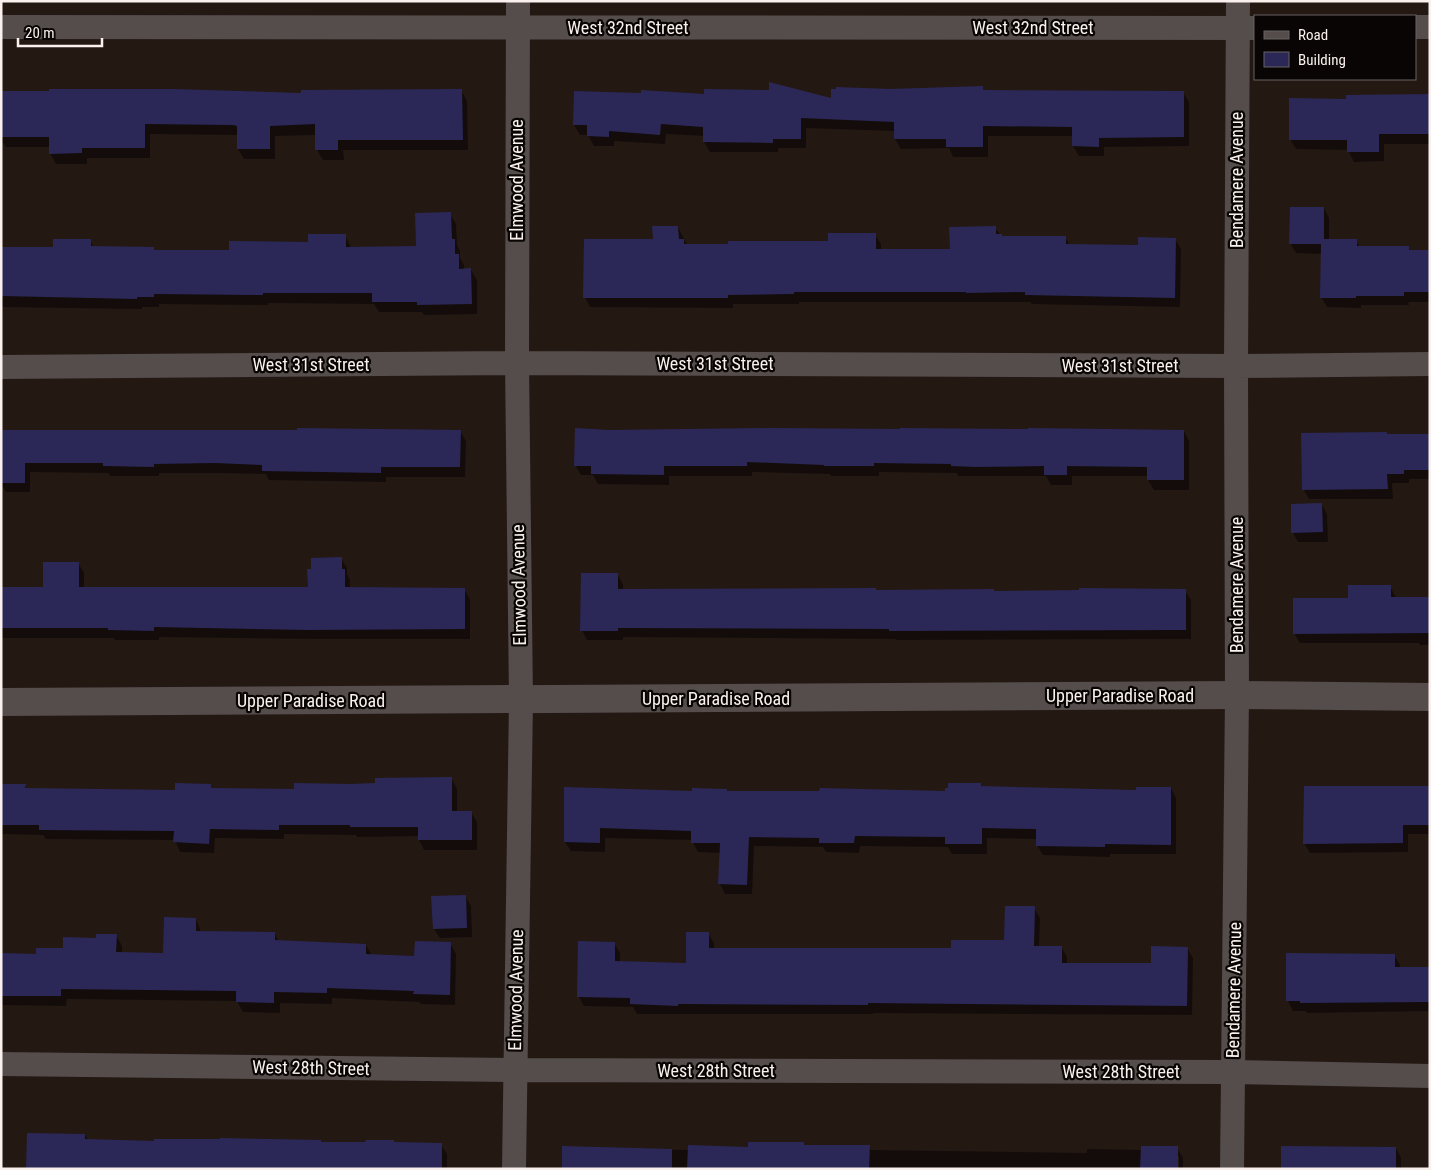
<svg xmlns="http://www.w3.org/2000/svg" width="1431" height="1170" viewBox="0 0 1431 1170" font-family="'Roboto Condensed',sans-serif">
	<rect width="100%" height="100%" fill="#241813"/>
	<path fill="#0007" d="M 982,87 L 984,91 L 1183,92 L 1189,102 L 1189,146 L 1104,147 L 1104,156 L 1079,156 L 1073,146 L 1073,136 L 988,136 L 988,157 L 953,157 L 949,148 L 901,149 L 895,139 L 895,131 L 806,128 L 806,148 L 778,148 L 778,152 L 710,152 L 704,142 L 705,136 L 666,134 L 665,144 L 614,141 L 614,146 L 594,146 L 588,135 L 580,135 L 574,125 L 705,95 L 832,99 L 890,90 Z
		M 461,90 L 467,101 L 468,150 L 343,150 L 344,160 L 323,160 L 317,150 L 316,135 L 275,136 L 275,159 L 244,159 L 238,149 L 238,135 L 150,134 L 150,158 L 87,158 L 87,164 L 56,164 L 50,153 L 50,147 L 6,147 L 1,140 L 1,91 L 303,94 Z
		M 1430,95 L 1430,144 L 1384,144 L 1384,161 L 1354,162 L 1348,150 L 1296,149 L 1290,139 L 1348,100 Z
		M 1324,208 L 1329,218 L 1329,240 L 1356,241 L 1360,247 L 1408,247 L 1411,251 L 1430,251 L 1430,302 L 1408,302 L 1409,305 L 1361,305 L 1361,308 L 1327,307 L 1321,297 L 1322,254 L 1296,253 L 1290,243 Z
		M 450,214 L 456,224 L 457,245 L 460,251 L 460,258 L 464,265 L 464,270 L 471,270 L 477,280 L 477,314 L 424,315 L 422,312 L 379,312 L 374,304 L 268,303 L 268,305 L 159,304 L 159,307 L 142,307 L 142,309 L 1,307 L 1,248 L 55,248 L 90,240 L 94,248 L 153,248 L 155,252 L 230,251 L 310,243 L 345,235 L 351,248 L 417,248 Z
		M 678,227 L 687,245 L 829,242 L 875,235 L 881,244 L 881,250 L 951,250 L 995,228 L 1002,237 L 1065,237 L 1070,245 L 1139,247 L 1175,239 L 1181,249 L 1180,307 L 1032,304 L 1030,302 L 799,302 L 799,304 L 733,304 L 733,308 L 590,307 L 585,297 L 654,240 Z
		M 1,431 L 460,431 L 466,441 L 465,477 L 386,477 L 386,482 L 269,480 L 266,474 L 221,473 L 159,473 L 159,476 L 110,476 L 108,473 L 30,472 L 30,492 L 6,492 L 1,484 Z
		M 609,431 L 1184,431 L 1189,441 L 1189,490 L 1154,490 L 1148,480 L 1148,476 L 1072,476 L 1072,485 L 1051,485 L 1046,476 L 958,476 L 957,473 L 879,472 L 879,476 L 831,476 L 830,474 L 752,472 L 752,476 L 669,476 L 669,485 L 598,484 L 593,475 L 581,475 L 575,465 Z
		M 1387,433 L 1388,435 L 1430,435 L 1430,479 L 1409,479 L 1409,483 L 1392,483 L 1393,499 L 1309,499 L 1303,489 Z
		M 1322,505 L 1327,514 L 1328,542 L 1298,542 L 1293,533 Z
		M 341,558 L 347,568 L 347,574 L 350,580 L 350,589 L 464,589 L 470,599 L 470,639 L 315,639 L 159,637 L 159,640 L 115,640 L 113,638 L 1,638 L 1,588 L 45,588 L 78,563 L 84,573 L 84,588 L 309,588 Z
		M 617,574 L 623,584 L 623,590 L 995,593 L 1185,591 L 1191,600 L 1191,639 L 896,640 L 895,639 L 623,637 L 623,640 L 587,640 L 582,630 Z
		M 1390,586 L 1396,598 L 1430,598 L 1430,645 L 1420,645 L 1419,643 L 1300,643 L 1294,633 L 1349,599 Z
		M 452,779 L 457,789 L 457,812 L 471,812 L 477,822 L 477,850 L 424,850 L 419,840 L 419,836 L 357,837 L 356,835 L 284,834 L 284,839 L 215,838 L 214,853 L 180,852 L 175,840 L 46,839 L 43,835 L 1,834 L 1,785 L 25,786 L 27,789 L 176,791 L 210,785 L 212,789 L 296,790 Z
		M 981,784 L 982,787 L 1137,791 L 1171,788 L 1176,798 L 1176,854 L 1110,854 L 1110,857 L 1043,855 L 1037,845 L 1037,839 L 987,838 L 987,854 L 952,854 L 948,847 L 860,846 L 859,853 L 826,852 L 823,847 L 754,846 L 752,894 L 725,894 L 720,884 L 721,853 L 698,852 L 692,840 L 605,838 L 605,852 L 571,851 L 565,842 L 693,792 L 727,790 L 728,792 L 946,792 Z
		M 1430,787 L 1430,834 L 1408,834 L 1408,852 L 1310,853 L 1304,843 Z
		M 465,896 L 471,906 L 472,937 L 440,938 L 434,929 Z
		M 1034,908 L 1040,918 L 1039,947 L 1061,947 L 1067,957 L 1067,964 L 1152,965 L 1187,948 L 1193,958 L 1192,1015 L 873,1013 L 873,1014 L 637,1014 L 633,1007 L 584,1006 L 579,997 L 614,943 L 620,953 L 620,963 L 687,964 L 708,933 L 714,943 L 714,949 L 952,950 L 1005,941 Z
		M 196,919 L 201,932 L 275,934 L 279,942 L 366,945 L 372,956 L 416,958 L 450,943 L 456,954 L 455,1005 L 421,1004 L 419,1002 L 332,998 L 332,1004 L 280,1003 L 280,1013 L 243,1012 L 237,1001 L 67,999 L 66,1006 L 1,1005 L 1,954 L 37,955 L 64,949 L 116,935 L 122,946 L 122,954 L 164,954 Z
		M 1394,955 L 1400,965 L 1400,968 L 1430,969 L 1430,1011 L 1307,1013 L 1306,1011 L 1293,1011 L 1288,1001 Z
		M 85,1135 L 88,1140 L 156,1142 L 321,1142 L 322,1143 L 394,1141 L 395,1144 L 441,1145 L 447,1154 L 447,1169 L 27,1169 Z
		M 804,1146 L 869,1147 L 871,1150 L 1087,1153 L 1087,1149 L 1142,1150 L 1177,1148 L 1183,1158 L 1183,1169 L 1179,1169 L 1179,1156 L 1176,1156 L 1176,1169 L 563,1169 L 563,1148 L 689,1150 Z
		M 1396,1148 L 1401,1158 L 1401,1169 L 1282,1169 Z"/>
	<path fill="#2b2858" d="M 769,82 L 831,98 L 831,89 L 836,89 L 836,87 L 890,89 L 983,86 L 983,90 L 1184,91 L 1184,137 L 1099,138 L 1099,147 L 1072,146 L 1072,127 L 983,126 L 983,147 L 946,147 L 946,139 L 894,139 L 894,122 L 801,118 L 801,139 L 773,139 L 773,143 L 703,142 L 703,127 L 661,124 L 660,135 L 609,131 L 609,137 L 587,136 L 587,125 L 573,125 L 574,91 L 641,93 L 641,90 L 704,94 L 704,89 L 769,90 Z
		M 49,89 L 174,89 L 301,93 L 301,90 L 462,89 L 463,140 L 338,140 L 338,150 L 315,150 L 315,124 L 270,126 L 270,149 L 237,149 L 237,126 L 233,125 L 145,124 L 145,148 L 82,148 L 82,153 L 49,154 L 49,137 L 1,137 L 1,91 L 49,91 Z
		M 1430,94 L 1430,134 L 1379,134 L 1379,152 L 1347,152 L 1347,140 L 1289,140 L 1289,98 L 1346,99 L 1346,95 Z
		M 1290,207 L 1324,207 L 1324,239 L 1357,239 L 1357,246 L 1409,246 L 1409,250 L 1430,250 L 1430,292 L 1404,292 L 1404,296 L 1356,296 L 1356,298 L 1320,298 L 1321,244 L 1289,244 Z
		M 451,212 L 452,239 L 455,239 L 455,254 L 459,254 L 459,269 L 471,268 L 472,304 L 417,305 L 417,302 L 372,302 L 372,293 L 263,293 L 263,295 L 154,294 L 154,297 L 137,297 L 137,299 L 1,296 L 1,247 L 53,247 L 53,239 L 91,239 L 91,246 L 154,247 L 154,250 L 229,250 L 229,241 L 308,242 L 308,234 L 346,234 L 346,247 L 416,246 L 415,213 Z
		M 652,226 L 678,226 L 679,239 L 684,239 L 684,244 L 728,244 L 728,241 L 828,241 L 828,233 L 876,233 L 876,249 L 950,249 L 949,227 L 996,226 L 996,234 L 1002,234 L 1002,236 L 1066,236 L 1066,244 L 1138,245 L 1138,237 L 1176,238 L 1175,298 L 1025,295 L 1025,292 L 966,293 L 966,292 L 794,292 L 794,294 L 728,295 L 728,298 L 583,298 L 584,239 L 653,239 Z
		M 297,428 L 461,430 L 460,467 L 381,467 L 381,473 L 262,471 L 262,465 L 215,463 L 154,464 L 154,467 L 103,466 L 103,463 L 25,463 L 25,483 L 1,483 L 1,430 L 297,430 Z
		M 575,428 L 609,430 L 773,428 L 900,429 L 900,428 L 1028,429 L 1028,428 L 1184,430 L 1184,480 L 1147,480 L 1147,467 L 1067,466 L 1067,475 L 1044,475 L 1044,466 L 976,467 L 951,466 L 951,464 L 874,463 L 874,466 L 824,466 L 824,465 L 747,462 L 747,466 L 664,466 L 664,475 L 591,474 L 591,466 L 574,466 Z
		M 1387,432 L 1387,434 L 1430,434 L 1430,470 L 1404,470 L 1404,474 L 1387,474 L 1388,489 L 1302,490 L 1301,433 Z
		M 1322,503 L 1323,532 L 1291,533 L 1291,504 Z
		M 342,557 L 342,569 L 345,569 L 345,587 L 465,588 L 465,629 L 309,630 L 154,627 L 154,631 L 108,630 L 108,628 L 1,628 L 1,587 L 43,587 L 43,562 L 79,562 L 79,587 L 308,587 L 307,569 L 311,569 L 311,558 Z
		M 581,573 L 618,573 L 618,589 L 876,588 L 876,590 L 994,589 L 994,591 L 1079,590 L 1079,588 L 1186,589 L 1186,630 L 889,631 L 889,629 L 618,628 L 618,631 L 580,631 Z
		M 1348,585 L 1391,585 L 1391,597 L 1430,597 L 1430,633 L 1293,634 L 1293,598 L 1348,598 Z
		M 452,777 L 452,811 L 472,811 L 472,840 L 418,840 L 418,827 L 350,827 L 350,825 L 279,825 L 279,830 L 210,829 L 209,844 L 173,842 L 174,831 L 39,830 L 39,825 L 1,825 L 1,784 L 26,784 L 25,788 L 175,790 L 175,783 L 211,784 L 211,788 L 294,789 L 294,783 L 350,784 L 375,783 L 375,778 Z
		M 948,783 L 981,783 L 981,786 L 1136,790 L 1136,787 L 1171,787 L 1171,845 L 1105,844 L 1105,847 L 1036,846 L 1036,829 L 982,828 L 982,844 L 945,844 L 945,837 L 855,836 L 854,843 L 819,843 L 819,838 L 749,837 L 747,885 L 718,884 L 720,843 L 691,843 L 691,831 L 600,828 L 600,843 L 564,842 L 564,787 L 692,791 L 692,788 L 727,789 L 727,791 L 819,791 L 820,788 L 945,791 L 945,788 L 948,788 Z
		M 1304,786 L 1430,786 L 1430,825 L 1403,825 L 1403,843 L 1303,844 Z
		M 466,895 L 467,928 L 433,929 L 431,896 Z
		M 1005,906 L 1035,906 L 1034,946 L 1062,946 L 1062,963 L 1151,963 L 1151,946 L 1188,947 L 1187,1006 L 868,1003 L 868,1005 L 678,1004 L 678,1006 L 630,1004 L 630,998 L 577,997 L 578,941 L 615,942 L 615,961 L 686,963 L 686,932 L 709,932 L 709,948 L 951,948 L 951,940 L 1004,940 Z
		M 164,917 L 196,918 L 196,931 L 275,932 L 275,940 L 366,944 L 366,954 L 414,956 L 415,941 L 451,942 L 450,995 L 413,994 L 414,991 L 327,988 L 327,993 L 274,992 L 274,1003 L 236,1002 L 236,991 L 61,989 L 61,996 L 1,996 L 1,953 L 36,954 L 36,948 L 63,948 L 63,937 L 96,938 L 96,934 L 117,934 L 116,952 L 163,953 Z
		M 1286,953 L 1395,954 L 1395,967 L 1430,967 L 1430,1002 L 1300,1003 L 1300,1001 L 1286,1001 Z
		M 27,1133 L 85,1134 L 85,1139 L 154,1141 L 154,1139 L 220,1139 L 220,1138 L 321,1140 L 321,1142 L 365,1142 L 366,1140 L 394,1140 L 394,1142 L 442,1143 L 442,1169 L 26,1169 Z
		M 748,1142 L 804,1142 L 804,1145 L 870,1145 L 869,1169 L 687,1169 L 688,1145 L 748,1147 Z
		M 562,1146 L 672,1149 L 672,1169 L 562,1169 Z
		M 1141,1146 L 1178,1146 L 1178,1169 L 1140,1169 Z
		M 1281,1146 L 1396,1147 L 1396,1169 L 1281,1169 Z"/>
	<g fill="none" stroke-linecap="round" stroke-linejoin="round">
		<path stroke="#544d4c" stroke-width="24" d="M 1,27 L 1255,28
			M 1415,27 L 1430,27
			M 1,367 L 517,363 L 1236,366 L 1430,364
			M 1,1064 L 515,1070 L 1233,1072 L 1430,1076
			M 514,1169 L 521,700 L 517,363 L 518,1
			M 1232,1169 L 1237,695 L 1236,366 L 1238,1"/>
		<path stroke="#544d4c" stroke-width="28" d="M 1,702 L 1237,695 L 1430,697"/>
	</g>
	<g text-anchor="middle" stroke-width="4.5" stroke-linejoin="round" paint-order="stroke">
		<g font-size="18" fill="#faf1ee" stroke="#090504">
			<text x="628" y="34">West 32nd Street</text>
			<text x="1033" y="34">West 32nd Street</text>
			<text transform="translate(517 180) rotate(-90)" y="6">Elmwood Avenue</text>
			<text transform="translate(1237 180) rotate(-90)" y="6">Bendamere Avenue</text>
			<text x="715" y="370">West 31st Street</text>
			<text x="311" y="371">West 31st Street</text>
			<text x="1120" y="372">West 31st Street</text>
			<text transform="translate(519 585) rotate(-91)" y="6">Elmwood Avenue</text>
			<text transform="translate(1237 585) rotate(-90)" y="6">Bendamere Avenue</text>
			<text x="1120" y="702">Upper Paradise Road</text>
			<text x="716" y="705">Upper Paradise Road</text>
			<text x="311" y="707">Upper Paradise Road</text>
			<text transform="translate(516 990) rotate(-89)" y="6">Elmwood Avenue</text>
			<text transform="translate(1234 990) rotate(-89)" y="6">Bendamere Avenue</text>
			<text transform="translate(311 1068) rotate(1)" y="6">West 28th Street</text>
			<text x="716" y="1077">West 28th Street</text>
			<text x="1121" y="1078">West 28th Street</text>
		</g>
	</g>
	<rect width="1431" height="1170" fill="none" stroke="#faf1ee" stroke-width="5"/>
	<rect x="1254" y="15" width="162" height="65" fill="#090504" stroke="#696362"/>
	<rect x="1264" y="31" width="25" height="8" fill="#544d4c" stroke="#696362"/>
	<text x="1298" y="40" font-size="15" fill="#faf1ee">Road</text>
	<rect x="1264" y="52" width="25" height="15" fill="#2b2858" stroke="#696362"/>
	<text x="1298" y="65" font-size="15" fill="#faf1ee">Building</text>
	<path d="M18 38v8h84v-8" fill="none" stroke="#faf1ee" stroke-width="2.5"/>
	<text x="25" y="38" font-size="15" fill="#faf1ee" stroke="#090504" stroke-width="4" paint-order="stroke">20 m</text>
</svg>
